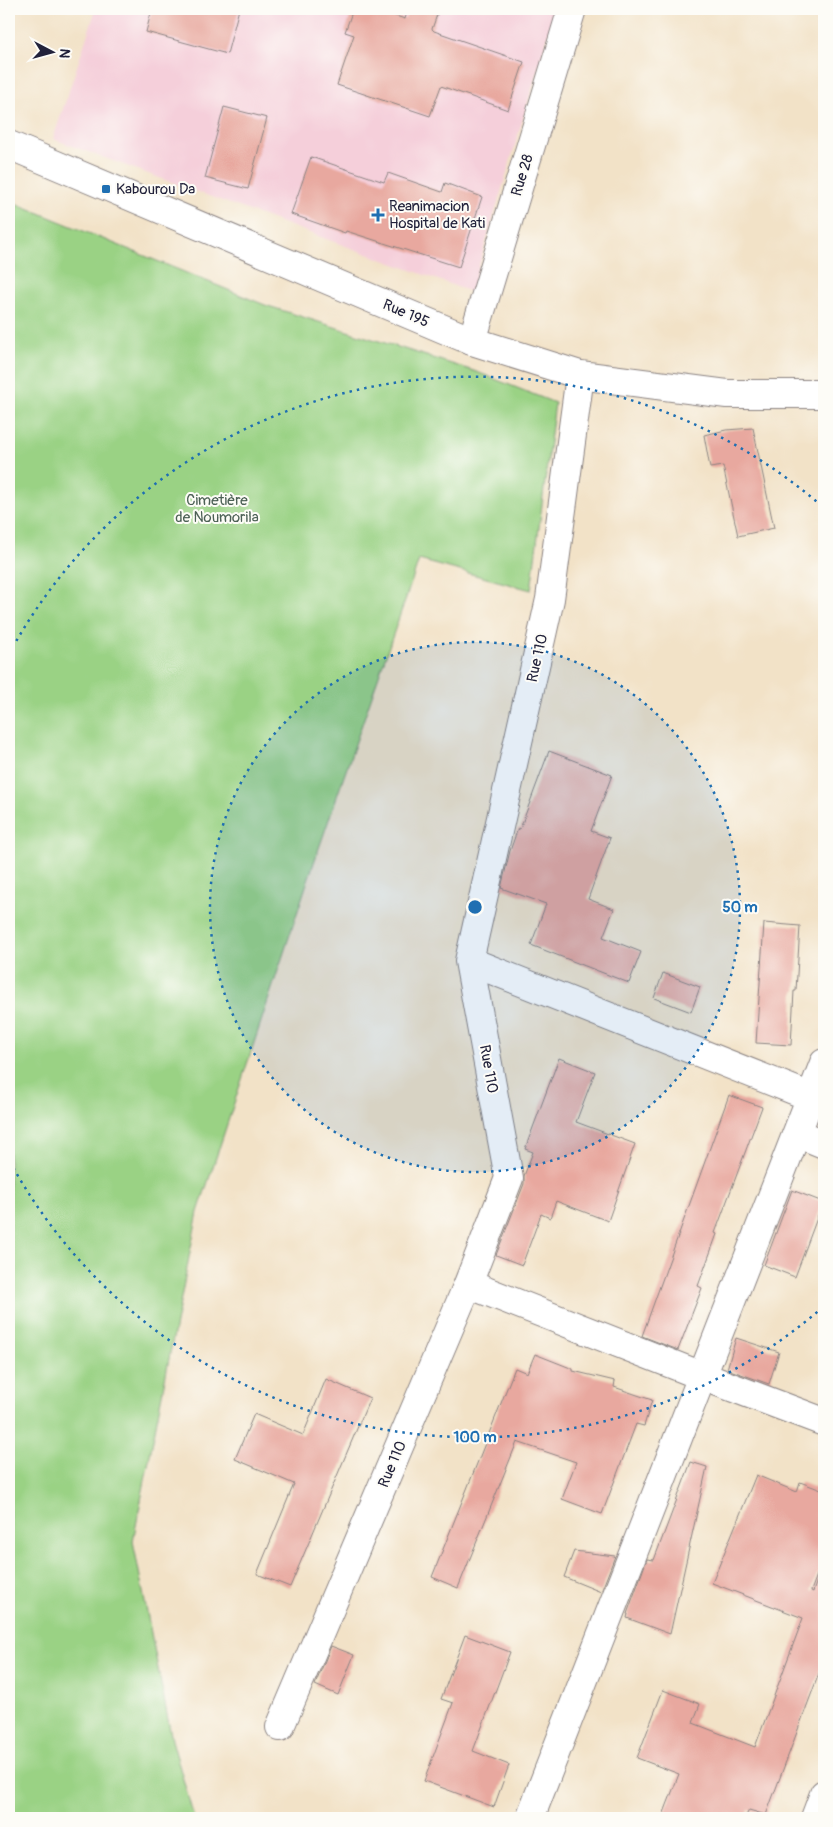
<svg xmlns="http://www.w3.org/2000/svg" width="833" height="1827" viewBox="0 0 833 1827" font-family="Pangolin,sans-serif">
	<rect width="100%" height="100%" fill="#fdfcf7"/>
	<filter id="ink" filterUnits="userSpaceOnUse"><feTurbulence type="fractalNoise" baseFrequency=".02" numOctaves="2"/><feDisplacementMap in="SourceGraphic" scale="10" xChannelSelector="R" yChannelSelector="G"/><feConvolveMatrix kernelMatrix="1 2 1 2 8 2 1 2 1" color-interpolation-filters="sRGB"/></filter>
	<filter id="wash" filterUnits="userSpaceOnUse"><feTurbulence type="fractalNoise" baseFrequency=".0096" numOctaves="4" result="noise"/><feDisplacementMap in="SourceGraphic" scale="20" xChannelSelector="R" yChannelSelector="G"/><feGaussianBlur stdDeviation="1.12" result="paint"/><feColorMatrix in="noise" values="0 0 0 0 0 0 0 0 0 0 0 0 0 0 0 0 0 1.4 0 .05"/><feComposite in="paint" operator="in"/></filter>
	<g filter="url(#wash)">
		<rect width="100%" height="100%" fill="#f2e2c7"/>
		<path fill="#f5cfda" d="M 96,9 L 556,9 L 471,292 L 53,139 Z"/>
		<path fill="#9ad284" stroke="#5e7a60" d="M 10,201 L 265,305 L 477,372 L 555,403 L 531,590 L 419,560 L 309,877 L 198,1212 L 133,1541 L 172,1740 L 194,1818 L 9,1818 L 9,203 Z"/>
		<g id="blocks">
			<path fill="#e8a89f" d="M 152,9 L 239,9 L 227,54 L 146,32 Z
				M 353,9 L 374,9 L 405,19 L 408,9 L 439,9 L 432,29 L 434,31 L 524,62 L 508,110 L 441,86 L 430,116 L 337,85 L 354,35 L 345,32 Z
				M 224,107 L 267,118 L 248,189 L 205,178 Z
				M 311,157 L 384,182 L 388,173 L 442,192 L 445,183 L 482,197 L 459,267 L 346,231 L 345,233 L 291,214 Z
				M 753,428 L 774,528 L 738,536 L 723,466 L 710,468 L 704,435 L 726,430 Z
				M 549,751 L 612,775 L 591,831 L 610,838 L 588,899 L 614,909 L 603,937 L 641,952 L 629,983 L 531,945 L 546,904 L 501,888 L 510,851 L 518,828 L 520,829 Z
				M 764,923 L 800,926 L 796,991 L 794,991 L 791,1045 L 756,1043 Z
				M 663,973 L 700,987 L 691,1012 L 654,998 Z
				M 559,1058 L 595,1072 L 576,1122 L 635,1144 L 608,1221 L 556,1201 L 550,1218 L 541,1214 L 522,1265 L 496,1255 L 524,1184 L 524,1176 L 533,1152 L 525,1149 Z
				M 729,1095 L 762,1107 L 715,1233 L 717,1234 L 698,1286 L 702,1288 L 678,1350 L 642,1336 Z
				M 792,1190 L 823,1202 L 795,1277 L 764,1265 Z
				M 736,1338 L 779,1352 L 769,1384 L 727,1369 Z
				M 535,1354 L 573,1369 L 573,1371 L 615,1381 L 614,1387 L 652,1400 L 644,1426 L 636,1424 L 602,1514 L 562,1499 L 576,1462 L 517,1442 L 458,1588 L 432,1577 L 515,1368 L 527,1373 Z
				M 326,1379 L 370,1398 L 290,1587 L 257,1574 L 294,1484 L 235,1459 L 254,1414 L 303,1435 Z
				M 691,1462 L 707,1467 L 670,1634 L 627,1618 L 628,1614 L 627,1614 L 647,1559 L 654,1560 Z
				M 756,1475 L 797,1492 L 800,1482 L 824,1491 L 824,1556 L 811,1591 L 813,1592 L 821,1569 L 824,1570 L 824,1660 L 766,1815 L 749,1810 L 745,1818 L 662,1818 L 679,1774 L 637,1758 L 663,1690 L 700,1704 L 693,1723 L 755,1747 L 803,1618 L 712,1583 Z
				M 574,1551 L 615,1556 L 601,1592 L 564,1577 Z
				M 465,1635 L 510,1652 L 473,1751 L 509,1765 L 494,1807 L 424,1781 L 453,1703 L 441,1699 Z
				M 331,1646 L 354,1655 L 338,1695 L 315,1685 Z"/>
		</g>
	</g>
	<g filter="url(#ink)">
		<use href="#blocks" fill-opacity="0" stroke="#8a8281" stroke-width="1"/>
		<g fill="none" stroke-linecap="round" stroke-linejoin="round">
			<defs>
				<path id="minor" d="M 472,341 L 572,9
					M 469,961 L 811,1097
					M 797,1133 L 824,1144
					M 468,1284 L 702,1376 L 824,1422
					M 280,1727 L 468,1284 L 509,1178 L 469,961 L 550,599 L 580,375
					M 530,1818 L 824,1063
					M 815,1818 L 824,1794"/>
				<path id="tertiary" d="M 9,145 L 472,341 L 580,375 L 727,394 L 824,394"/>
			</defs>
			<use href="#minor" stroke="#8a8281" stroke-width="30"/>
			<use href="#tertiary" stroke="#8a8281" stroke-width="30"/>
			<use href="#minor" stroke="#fff" stroke-width="28"/>
			<use href="#tertiary" stroke="#fff" stroke-width="28"/>
		</g>
	</g>
	<circle cx="475" cy="907" r="265" fill="#1f6fb2" fill-opacity=".12"/>
	<g fill="none" stroke="#1f6fb2" stroke-width="2.5" stroke-dasharray="2.5 5">
		<circle cx="475" cy="907" r="265"/>
		<path d="M823 1307A530 530 0 0 1 9 1160M9 654A530 530 0 0 1 823 507"/>
	</g>
	<g fill="#1f6fb2" stroke="#fdfcf7" stroke-width="2">
		<rect x="101" y="184" width="10" height="10" rx="2.5"/>
		<path d="M375.5 207.5h5v5h5v5h-5v5h-5v-5h-5v-5h5z"/>
	</g>
	<g text-anchor="middle" stroke-width="4" stroke-linejoin="round" paint-order="stroke">
		<g font-size="15" fill="#22223b" stroke="#fdfcf7">
			<text transform="translate(522 175) rotate(-73)" y="5">Rue 28</text>
			<text transform="translate(406 313) rotate(23)" y="5">Rue 195</text>
			<text transform="translate(537 658) rotate(-77)" y="5">Rue 110</text>
			<text transform="translate(489 1069) rotate(80)" y="5">Rue 110</text>
			<text transform="translate(392 1464) rotate(-67)" y="5">Rue 110</text>
		</g>
		<g font-size="15" fill="#22223b" stroke="#fdfcf7" text-anchor="start">
			<text x="116" y="194">Kabourou Da</text>
			<text x="389" y="211">Reanimacion<tspan x="389" dy="17">Hospital de Kati</tspan></text>
		</g>
		<g font-size="15" fill="#4c6055" stroke="#fdfcf7">
			<text x="217" y="505">Cimetière<tspan x="217" dy="17">de Noumorila</tspan></text>
		</g>
	</g>
	<circle cx="475" cy="907" r="8" fill="#1f6fb2" stroke="#fdfcf7" stroke-width="2.5"/>
	<g font-size="15" text-anchor="middle" font-weight="bold" fill="#1f6fb2" stroke="#fdfcf7" stroke-width="4" stroke-linejoin="round" paint-order="stroke">
		<text x="740" y="912">50 m</text>
		<text x="475" y="1442">100 m</text>
	</g>
	<rect width="833" height="1827" fill="none" stroke="#fdfcf7" stroke-width="30"/>
	<g transform="translate(52 52) rotate(96)" stroke="#fdfcf7" stroke-width="4" paint-order="stroke">
	<path d="M0-4L9 19L0 12L-9 19Z" fill="#22223b"/>
	<text y="-8" font-size="14" font-weight="bold" text-anchor="middle" fill="#22223b">N</text>
	</g>
</svg>
